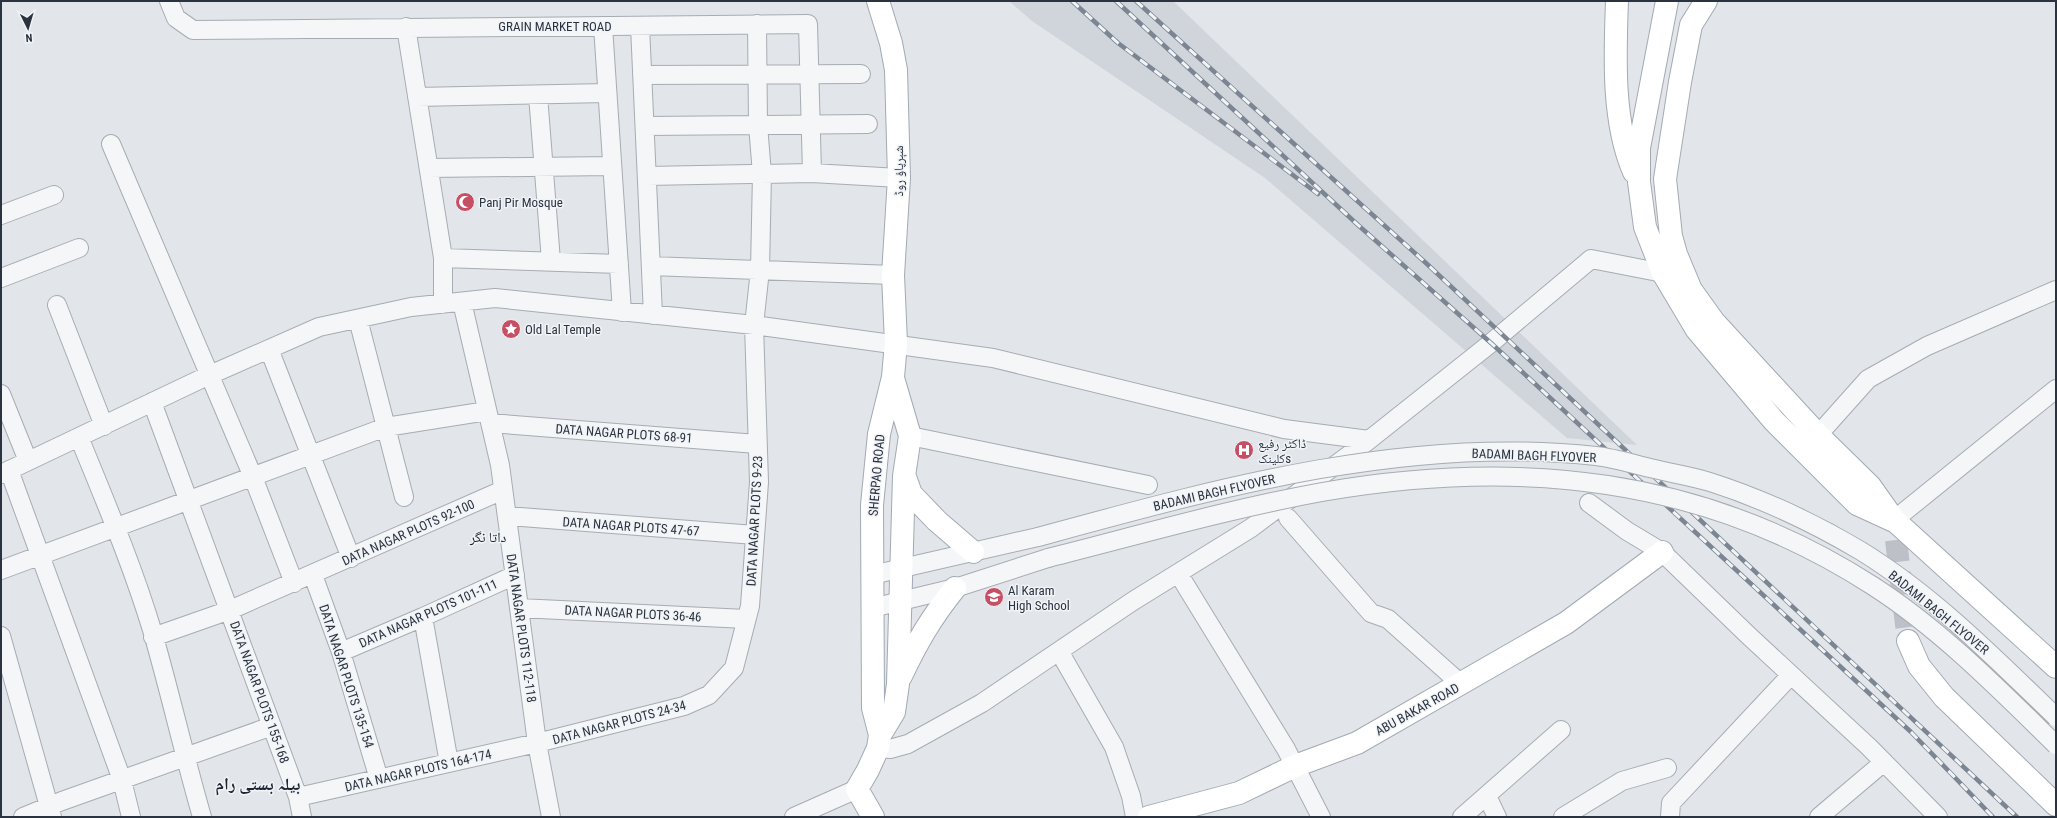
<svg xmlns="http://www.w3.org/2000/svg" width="2057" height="818" viewBox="0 0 2057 818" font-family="'Roboto Condensed','Noto Naskh Arabic',sans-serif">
	<rect width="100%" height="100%" fill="#e2e5e9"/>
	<path fill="#d0d4db" d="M 1009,1 L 1173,1 L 1637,445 L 1567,438 L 1265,178 L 1032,21 Z"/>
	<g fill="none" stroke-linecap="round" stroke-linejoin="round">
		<path stroke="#bdc1c7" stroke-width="22" stroke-dasharray="22 11" stroke-linecap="butt" d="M 1896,540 L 1908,641"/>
		<defs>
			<path id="minor" d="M 169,1 L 176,18 L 193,30 L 808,24 L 812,173
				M 603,26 L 622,312
				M 640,26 L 653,315
				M 406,27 L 443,258 L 443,304
				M 642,75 L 861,74
				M 538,95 L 551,261
				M 417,97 L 607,93
				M 645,126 L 868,124
				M 111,144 L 253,477 L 294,583
				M 429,168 L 612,166
				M 647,176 L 812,173 L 899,178
				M 1,215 L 54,195
				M 443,258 L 619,264
				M 651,266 L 893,275
				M 1,278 L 79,248
				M 462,302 L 500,465 L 537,743 L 551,817
				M 57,305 L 104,426
				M 358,319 L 404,497
				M 269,349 L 351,558
				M 1,394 L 28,461
				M 152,402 L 298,797 L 302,817
				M 490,423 L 757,444
				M 1818,435 L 1868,379 L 1927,346 L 2056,290
				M 910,436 L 1148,485
				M 79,437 C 105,501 132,564 152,630 C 170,692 184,755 202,817
				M 9,470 L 122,780 L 131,817
				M 1,474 L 203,378 L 319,327 L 411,307 L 495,298 L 754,325 L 993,358 L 1284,429 L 1369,440 L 1491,343 L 1591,259 L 1663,273
				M 1589,503 L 1627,531 L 1662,552 L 1749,636 L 1869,747 L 1938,817
				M 507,516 L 755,535
				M 1288,518 L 1371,613 L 1388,619 L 1461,684
				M 1894,520 L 2056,389
				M 1,570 L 386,427 L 487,411
				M 1178,573 L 1286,749 L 1321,817
				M 313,575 L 341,652 L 379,779
				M 872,575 L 1038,537
				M 519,608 L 746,619
				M 872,608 L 955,588 L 1048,558
				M 423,617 L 449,763
				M 1,636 L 52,817
				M 153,637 L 230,610 L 503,490
				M 1059,651 L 1114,747 L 1131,796 L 1135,817
				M 341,652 L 423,617 L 515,575
				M 878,748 L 890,749 L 908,744 L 982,703 L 1133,601 L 1251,528 L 1369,440
				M 1487,796 L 1497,817
				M 298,797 L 537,743 L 684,706 L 709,695 L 734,668 L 750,606 L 759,482 L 754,325 L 760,270 L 762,174 L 758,125 L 757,24
				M 23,817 L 62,801 L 272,726
				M 794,817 L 857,789
				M 1462,817 L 1561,730
				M 1563,817 L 1622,781 L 1667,768
				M 1670,817 L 1671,803 L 1791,675
				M 1819,817 L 1884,762"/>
			<path id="major" d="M 878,1 L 891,43 L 896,70 L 899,178 L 893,275 L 896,343 L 893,377 L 879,434 L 872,505 L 873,708 L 880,735
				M 1617,1 C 1615,55 1612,122 1634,172
				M 1667,1 L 1639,148 L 1639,182 L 1645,227 L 1663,273 L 1697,330 L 1774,421 L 1857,504 L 1894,521
				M 1706,1 L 1691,25 L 1680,82 L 1665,179 L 1671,236 L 1676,254 L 1691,290 L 1714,322 L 1818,435 L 1870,486 L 1894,520 L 2056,667
				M 905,477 L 911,494 L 937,521 L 973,552
				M 1908,641 L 1919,666 L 1944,697 L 2056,805
				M 901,676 C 917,642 931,618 955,588
				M 873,817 L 857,789 L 868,770 L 878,748 L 880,735 L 894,712 L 898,684 L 904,476 L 910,436 L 893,378
				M 1149,817 L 1239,793 L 1295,766 L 1357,743 L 1566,623 L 1662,552"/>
		</defs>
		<use href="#minor" stroke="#a7acb3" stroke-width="20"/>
		<use href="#major" stroke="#a2aab4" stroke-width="24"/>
		<use href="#minor" stroke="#f4f6f8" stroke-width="18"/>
		<use href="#major" stroke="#fff" stroke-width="22"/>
		<defs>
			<path id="rail" d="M 1072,1 L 1118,43 L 1318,194
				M 1116,1 L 1358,225 L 1491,343 L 1911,732 L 1993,817
				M 1136,1 L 1427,264 L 2017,817"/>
		</defs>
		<use href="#rail" stroke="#7c8592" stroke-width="4.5"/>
		<use href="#rail" stroke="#f1f4f7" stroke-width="3" stroke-dasharray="9" stroke-linecap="butt"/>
		<defs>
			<path id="minor-bridge" d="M 1038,537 C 1218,488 1407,435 1596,456 C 1614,458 1633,464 1650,468 C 1670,473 1690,476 1710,482 C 1763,499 1814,523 1861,551 C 1934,596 1995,658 2056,717
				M 1048,558 C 1139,535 1229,509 1322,492 C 1518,458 1703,476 1873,586 C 1940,629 2000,690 2056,745"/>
		</defs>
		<use href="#minor-bridge" stroke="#a7acb3" stroke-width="20" stroke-linecap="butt"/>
		<use href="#minor-bridge" stroke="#f4f6f8" stroke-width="18"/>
	</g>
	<defs>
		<symbol id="mosque-disc" viewBox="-11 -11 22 22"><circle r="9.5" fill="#c64f64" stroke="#f1f4f7"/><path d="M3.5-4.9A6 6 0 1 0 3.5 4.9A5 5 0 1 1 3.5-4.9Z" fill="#fff"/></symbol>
		<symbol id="sight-disc" viewBox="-11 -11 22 22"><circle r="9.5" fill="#c64f64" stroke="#f1f4f7"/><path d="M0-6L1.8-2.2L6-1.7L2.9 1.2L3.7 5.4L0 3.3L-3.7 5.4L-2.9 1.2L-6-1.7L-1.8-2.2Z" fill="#fff"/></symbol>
		<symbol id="hospital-disc" viewBox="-11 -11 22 22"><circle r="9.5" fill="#c64f64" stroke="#f1f4f7"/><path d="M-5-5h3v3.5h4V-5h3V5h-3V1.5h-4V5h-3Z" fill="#fff"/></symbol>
		<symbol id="school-disc" viewBox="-11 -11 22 22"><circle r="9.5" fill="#c64f64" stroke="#f1f4f7"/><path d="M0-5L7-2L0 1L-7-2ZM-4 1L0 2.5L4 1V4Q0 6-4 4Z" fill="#fff"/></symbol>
	</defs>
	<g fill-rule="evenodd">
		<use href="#mosque-disc" x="454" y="191" width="22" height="22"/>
		<use href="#sight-disc" x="500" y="318" width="22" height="22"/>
		<use href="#hospital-disc" x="1233" y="439" width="22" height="22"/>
		<use href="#school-disc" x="983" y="586" width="22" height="22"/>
	</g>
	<g text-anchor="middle" stroke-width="3" stroke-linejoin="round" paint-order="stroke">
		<g font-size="13" fill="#2b3340" stroke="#f1f4f7">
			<text x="555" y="31">GRAIN MARKET ROAD</text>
			<text transform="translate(898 171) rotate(-90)" y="5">شېرپاؤ روڈ</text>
			<text transform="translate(624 433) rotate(4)" y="5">DATA NAGAR PLOTS 68-91</text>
			<text transform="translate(1534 455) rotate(2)" y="5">BADAMI BAGH FLYOVER</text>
			<text transform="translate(876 475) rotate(-85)" y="5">SHERPAO ROAD</text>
			<text transform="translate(1214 492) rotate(-13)" y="5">BADAMI BAGH FLYOVER</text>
			<text transform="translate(754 521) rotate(-87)" y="5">DATA NAGAR PLOTS 9-23</text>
			<text transform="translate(631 526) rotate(4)" y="5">DATA NAGAR PLOTS 47-67</text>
			<text transform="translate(408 532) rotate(-24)" y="5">DATA NAGAR PLOTS 92-100</text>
			<text transform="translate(1939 612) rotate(39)" y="5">BADAMI BAGH FLYOVER</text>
			<text transform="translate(428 613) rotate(-24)" y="5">DATA NAGAR PLOTS 101-111</text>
			<text transform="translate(633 613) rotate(3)" y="5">DATA NAGAR PLOTS 36-46</text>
			<text transform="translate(522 628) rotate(82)" y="5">DATA NAGAR PLOTS 112-118</text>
			<text transform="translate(347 676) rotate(72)" y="5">DATA NAGAR PLOTS 135-154</text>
			<text transform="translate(260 692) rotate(70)" y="5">DATA NAGAR PLOTS 155-168</text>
			<text transform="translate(1417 709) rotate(-29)" y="5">ABU BAKAR ROAD</text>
			<text transform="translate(619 722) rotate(-15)" y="5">DATA NAGAR PLOTS 24-34</text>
			<text transform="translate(418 770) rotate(-13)" y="5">DATA NAGAR PLOTS 164-174</text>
		</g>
		<g font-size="13" fill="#2b3340" stroke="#f1f4f7" text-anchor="start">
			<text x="479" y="207">Panj Pir Mosque</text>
			<text x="525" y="334">Old Lal Temple</text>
			<text x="1258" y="448">ڈاکٹر رفیع<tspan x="1258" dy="15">کلینکs</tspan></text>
			<text x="1008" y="595">Al Karam<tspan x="1008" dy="15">High School</tspan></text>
		</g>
		<g font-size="14" fill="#1d2431" stroke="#f1f4f7">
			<text x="488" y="542">داتا نگر</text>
		</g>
		<g font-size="17" font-weight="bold" fill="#1d2431" stroke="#f1f4f7">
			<text x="258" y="790">بیلہ بستی رام</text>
		</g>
	</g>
	<rect width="2057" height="818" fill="none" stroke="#2b3340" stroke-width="4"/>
	<g transform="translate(28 28) rotate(175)" stroke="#f1f4f7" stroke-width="3" paint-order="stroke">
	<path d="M0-3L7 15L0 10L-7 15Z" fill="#2b3340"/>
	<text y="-6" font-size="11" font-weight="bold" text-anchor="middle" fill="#2b3340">N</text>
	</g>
</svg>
